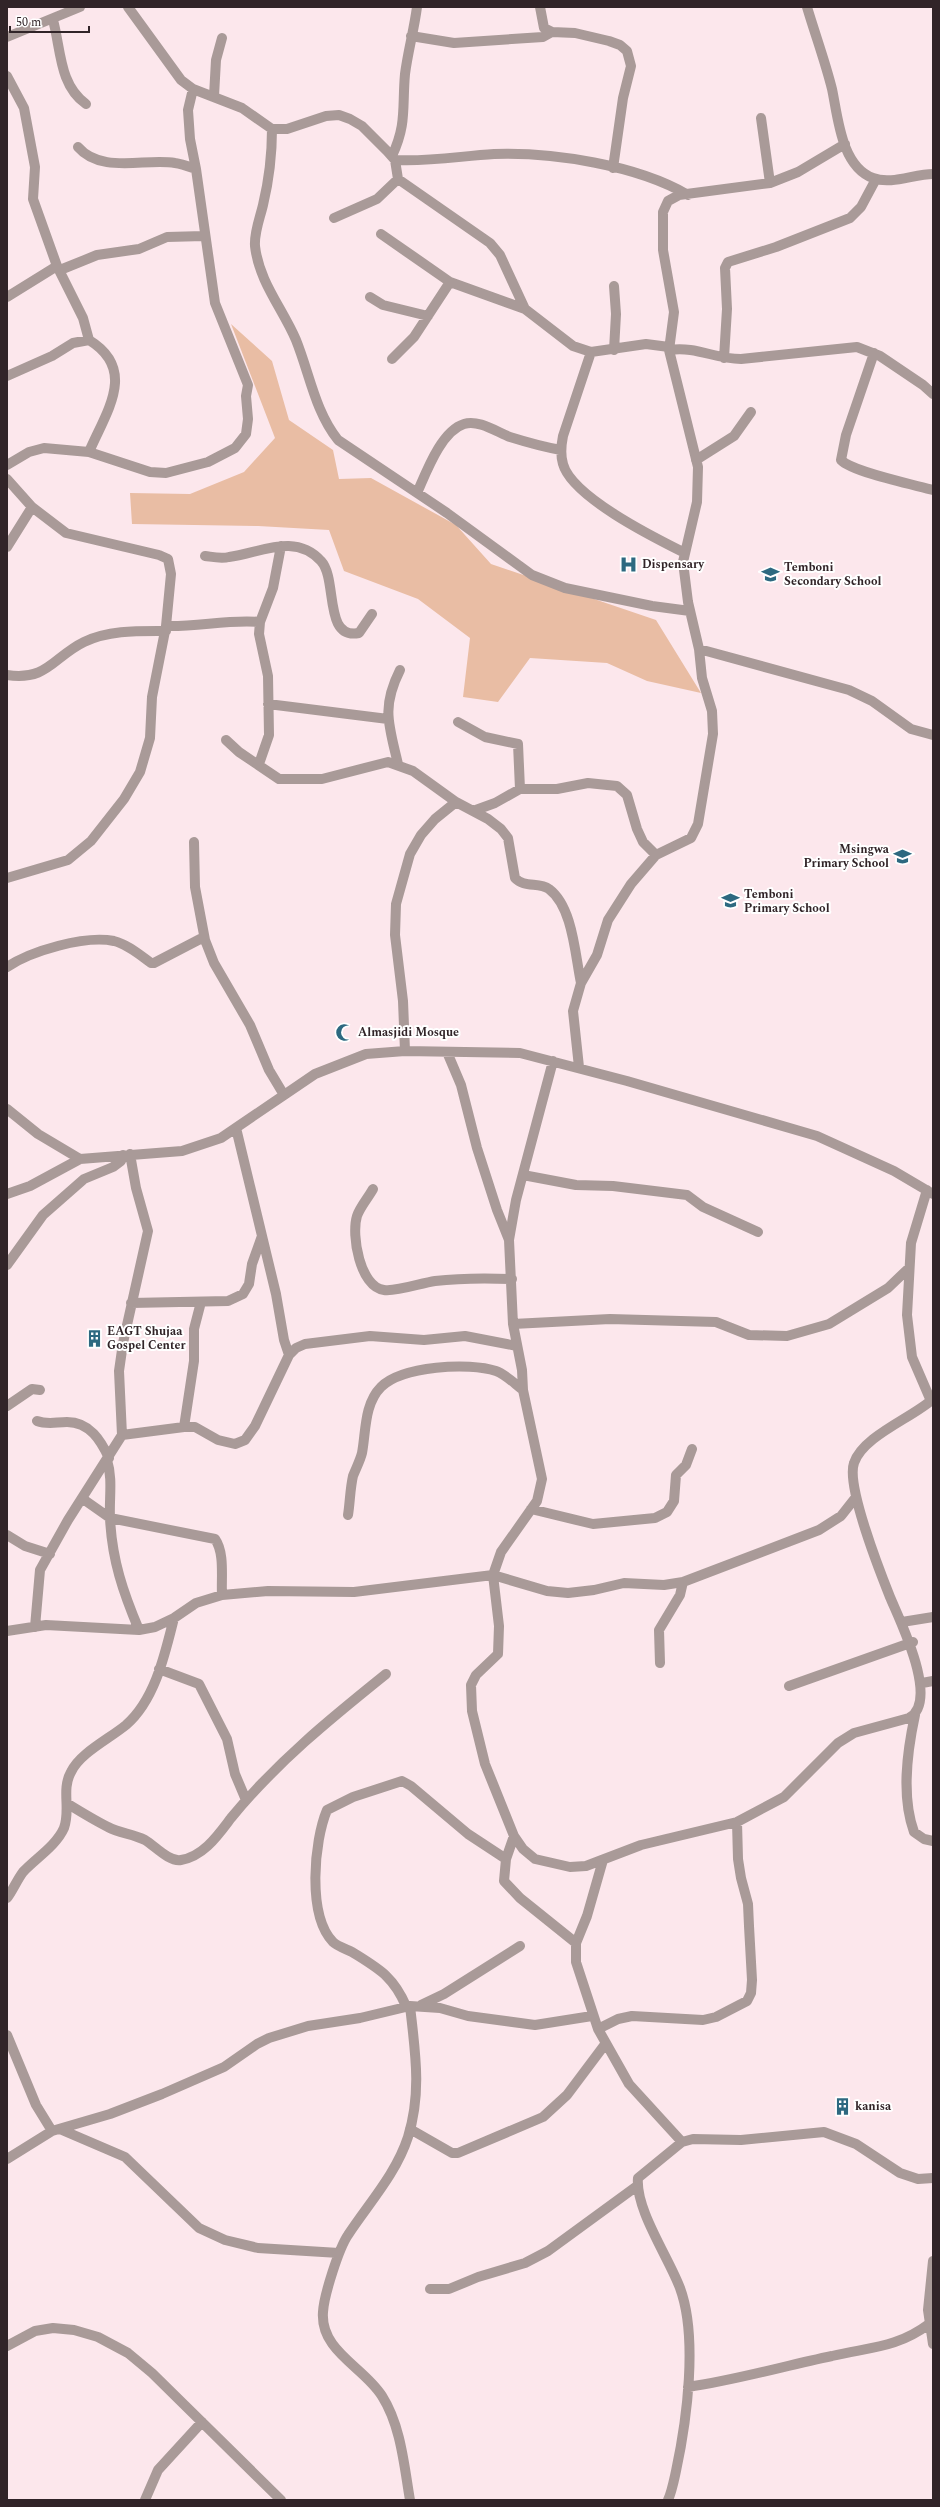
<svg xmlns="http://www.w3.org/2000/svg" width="940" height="2507" viewBox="0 0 940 2507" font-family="Spectral,serif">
	<rect width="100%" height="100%" fill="#fce7ec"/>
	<path fill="#e9bda4" d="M 231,324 L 272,361 L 289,420 L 333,450 L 339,479 L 371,478 L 456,525 L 491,564 L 656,620 L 701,693 L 647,681 L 607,663 L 530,658 L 498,702 L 463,697 L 470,638 L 418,599 L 344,571 L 329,530 L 258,526 L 132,524 L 130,493 L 190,494 L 244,472 L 275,438 Z"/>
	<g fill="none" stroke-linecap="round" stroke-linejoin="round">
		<path stroke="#a99a98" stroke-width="10" d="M 128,7 L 181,80 L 193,89 L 242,108 L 272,129 L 287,129 L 326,116 L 339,115 L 350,119 L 362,126 L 387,151 L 395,160 L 398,179 L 490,243 L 500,255 L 525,309 L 573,346 L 591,352 L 646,344 L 669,347
			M 540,7 L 544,28 L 552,32 L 575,33 L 609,41 L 620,45 L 627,51 L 631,66 L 623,98 L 613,168
			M 807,7 C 815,34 825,61 832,89 C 838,117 841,166 873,178 C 891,185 914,174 933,174
			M 53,20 C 61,49 59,85 86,104
			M 411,36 L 454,43 L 543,37 L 552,32
			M 7,37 L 80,7
			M 7,76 L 24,108 L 35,167 L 33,199 L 57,266 L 83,318 L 89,340 C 138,370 106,412 89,452
			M 214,96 L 216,60 L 222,38
			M 761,118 L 770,183
			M 272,129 C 272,155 269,180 263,205 C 260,218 254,232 255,246 C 259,282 283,309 296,340 C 310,375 315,411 338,440 L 447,513 L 532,575 L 565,588 L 652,606 L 690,611
			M 78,147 C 101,174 145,158 175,163 C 182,164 190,167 196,169
			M 392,156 C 407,124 402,108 405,74 C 408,51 414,30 417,7
			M 395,160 C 428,162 461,156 494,154 C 553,152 637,165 688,195
			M 334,218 L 377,199 L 398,179
			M 381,234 L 450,282 L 525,309
			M 60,270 L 97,255 L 139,249 L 167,237 L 204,236
			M 7,297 L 57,266
			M 370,297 L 383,305 L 428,316
			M 614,350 L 616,314 L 614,286
			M 669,350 C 697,346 714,359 741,359 L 857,347 L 880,356 L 923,385 L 933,394
			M 591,352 L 563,436 C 561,446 560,454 563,464 C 572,497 655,538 685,553
			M 874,353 L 846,435 L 841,460 C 852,472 915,485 933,490
			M 724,358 L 727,309 L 725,268 L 728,262 L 776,247 L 850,218 L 861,207 L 876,179
			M 392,359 L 414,337 L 450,282
			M 7,376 L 52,356 L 73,343 L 89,340
			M 696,460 L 734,436 L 751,412
			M 7,465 L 29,452 L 44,448 L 89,452 L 150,472 L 166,473 L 208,462 L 235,448 L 246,434 L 248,419 L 246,396 L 248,385 L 215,303 L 196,169 L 190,139 L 188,110 L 193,89
			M 7,479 L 32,507 L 66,533 L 159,555 L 168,559 L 171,574 L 166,626 L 152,697 L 150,738 L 140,772 L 124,799 L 91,841 L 68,860 L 7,878
			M 417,493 C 426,473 441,431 464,424 C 478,419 497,432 510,437 C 526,442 544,447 561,450
			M 7,547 L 32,507
			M 205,556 C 213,557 221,559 229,557 C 260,553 295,532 321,561 C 338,579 323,640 359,633 L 372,614
			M 166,626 C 198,627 229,619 260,622
			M 699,649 L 849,690 L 872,701 L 911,729 L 933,735
			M 7,675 C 48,681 53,657 84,642 C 109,630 138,631 166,631
			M 268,704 L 388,719
			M 458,722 L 485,737 L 518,744 L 520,789
			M 226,740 L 239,752 L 279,779 L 322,779 L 388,762 L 413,771 L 456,802 L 488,819 L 501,829 L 508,838 L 515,878 C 524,888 539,882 549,889 C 573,907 575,955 581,983
			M 259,764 L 269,735 L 268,676 L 259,634 L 260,622 L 273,588 L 281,546
			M 398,764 C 389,725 381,708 400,670
			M 473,811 L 495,803 L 520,789 L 557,789 L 588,783 L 617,786 L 627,795 L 637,829 L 643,842 L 656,855
			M 194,842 L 195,887 L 205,940 L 214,963 L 250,1025 L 269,1070 L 284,1095
			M 7,967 C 31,951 85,935 114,941 C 127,944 140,955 151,963 L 154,963 L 204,937
			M 405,1051 L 403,1001 L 395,935 L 396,904 L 410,854 L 421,835 L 435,819 L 456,802
			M 447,1052 L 461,1085 L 477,1148 L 497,1210 L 509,1240
			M 553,1061 L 516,1200 L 509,1240 L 513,1324 L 522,1370 L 523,1390 L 542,1479 L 537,1501 L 501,1552 L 493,1575 L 499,1626 L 498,1654 L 476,1675 L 471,1685 L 472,1711 L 485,1764 L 514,1836 L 523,1849 L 535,1859 L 570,1867 L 586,1866 L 641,1845 L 737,1822 L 784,1797 L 838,1743 L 854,1733 L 909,1718 C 940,1701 900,1621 890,1597 C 880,1572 846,1485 854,1463 C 863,1436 912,1418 933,1399
			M 579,1067 L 573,1011 L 581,983 L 597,955 L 608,920 L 631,884 L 656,855 L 691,838 L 698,824 L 713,734 L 712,711 L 702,678 L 699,649 L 688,602 L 683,562 L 697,502 L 698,467 L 669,350 L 674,312 L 663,250 L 663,212 L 668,201 L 679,195 L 770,183 L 798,172 L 845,144
			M 7,1109 L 38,1134 L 80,1159 L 182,1151 L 221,1138 L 315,1074 L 366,1054 L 405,1051 L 520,1053 L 627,1081 L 817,1136 L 894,1171 L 933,1194
			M 236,1128 L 276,1294 L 284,1340 L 289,1355
			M 523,1175 L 576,1185 L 613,1186 L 687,1195 L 703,1207 L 758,1232
			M 373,1189 C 368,1198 360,1207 357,1216 C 351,1235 360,1287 384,1290 C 396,1292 421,1283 435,1281 C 460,1278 486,1278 512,1279
			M 927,1190 L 911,1243 L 907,1315 L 912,1357 L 931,1401
			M 7,1194 L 30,1186 L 80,1159
			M 7,1265 L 43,1215 L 84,1179 L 113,1167 L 121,1161 L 123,1155
			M 131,1303 L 228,1301 L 243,1294 L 249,1284 L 252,1264 L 262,1236
			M 513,1324 L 610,1319 L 716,1322 L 749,1335 L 787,1336 L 829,1324 L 888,1288 L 909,1268
			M 7,1406 L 32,1389 L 40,1390
			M 37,1421 C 48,1425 56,1422 67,1422 C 90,1422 101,1441 109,1458
			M 184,1427 L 194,1361 L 194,1329 L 201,1302
			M 122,1435 L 119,1371 L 123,1343 L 148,1231 L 136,1188 L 130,1154
			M 107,1460 C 113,1479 109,1498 110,1518 C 112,1560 123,1592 139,1630
			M 83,1499 L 110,1518 L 215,1539 C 225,1553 221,1578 222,1595
			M 531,1509 L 593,1524 L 655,1518 L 667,1512 L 674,1501 L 676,1475 L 686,1465 L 692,1449
			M 348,1515 C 350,1503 350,1489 353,1476 C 356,1468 360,1461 362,1453 C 366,1432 364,1404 381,1387 C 402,1366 469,1362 496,1371 C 505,1374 515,1384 523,1390
			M 7,1535 L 25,1546 L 50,1554
			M 902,1622 L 933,1617
			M 35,1627 L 40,1570 L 68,1520 L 122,1435 L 184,1427 L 195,1427 L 218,1440 L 235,1444 L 245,1440 L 255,1426 L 289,1355 L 296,1348 L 305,1344 L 370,1336 L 424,1340 L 465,1336 L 517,1346
			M 7,1631 L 46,1625 L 139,1630 L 155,1627 L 174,1618 L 196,1603 L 222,1595 L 268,1591 L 354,1592 L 493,1575 L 547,1591 L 568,1593 L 594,1590 L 624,1583 L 664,1585 L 683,1582 L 819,1530 L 841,1516 L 856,1497
			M 660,1663 L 659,1630 L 680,1595 L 683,1582
			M 159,1669 L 199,1684 L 227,1739 L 235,1774 L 246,1800
			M 922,1683 L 933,1681
			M 789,1686 L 913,1642
			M 915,1715 C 907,1752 901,1796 914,1832 L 924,1839 L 933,1841
			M 68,1804 C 81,1812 94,1820 108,1827 C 119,1833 133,1834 145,1840 C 155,1846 169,1862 181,1860 C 204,1856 218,1835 231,1818 C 277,1762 330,1719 386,1674
			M 514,1836 L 506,1859 L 504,1881 L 520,1898 L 576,1943
			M 603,1860 L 587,1916 L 576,1943 L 576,1962 L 598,2029 L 629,2084 L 682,2142
			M 7,1898 C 13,1890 17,1880 23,1872 C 36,1858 56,1846 64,1828 C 71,1809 61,1790 71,1772 C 80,1753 109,1739 126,1725 C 155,1700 165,1654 174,1618
			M 421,2005 L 444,1994 L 520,1946
			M 406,2006 C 393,1976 379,1969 352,1952 C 346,1949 337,1946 333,1942 C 307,1915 314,1841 327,1810 L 353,1797 L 402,1781 L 411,1786 L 468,1834 L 506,1859
			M 598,2029 L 618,2019 L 632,2016 L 703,2020 L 716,2017 L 747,2001 L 751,1993 L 752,1980 L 749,1926 L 748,1904 L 741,1878 L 738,1859 L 737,1822
			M 7,2035 L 36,2105 L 52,2131
			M 410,2129 L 452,2153 L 458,2153 L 543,2117 L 567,2095 L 606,2043
			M 62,2130 L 125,2157 L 199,2228 L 225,2240 L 258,2248 L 339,2253
			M 7,2159 L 52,2131 L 110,2114 L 162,2094 L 224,2067 L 257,2044 L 269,2038 L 308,2026 L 360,2018 L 410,2006 L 440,2008 L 468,2016 L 535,2025 L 592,2016
			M 933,2261 L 928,2310 L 933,2344
			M 430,2289 L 449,2289 L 478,2277 L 525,2263 L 548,2251 L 637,2186
			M 7,2346 L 35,2331 L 53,2328 L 74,2330 L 98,2337 L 128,2353 L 152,2373 L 281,2500
			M 688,2387 C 737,2380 784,2366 832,2356 C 870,2347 897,2348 929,2324
			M 145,2500 L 158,2470 L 202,2422
			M 410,2500 C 404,2465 401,2426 382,2396 C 364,2367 320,2351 323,2312 C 324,2295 339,2248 348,2235 C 369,2203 396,2174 408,2137 C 422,2092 415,2051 410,2006
			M 668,2500 C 672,2491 674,2480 676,2471 C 687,2420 698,2337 680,2288 C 669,2258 635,2209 638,2178 L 682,2142 L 693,2139 L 741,2140 L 824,2132 L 856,2144 L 900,2173 L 918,2179 L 933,2178"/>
	</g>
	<defs>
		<symbol id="hospital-bare" viewBox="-9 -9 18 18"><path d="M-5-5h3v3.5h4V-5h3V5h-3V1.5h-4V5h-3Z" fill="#2d6980" stroke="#fff" stroke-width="2.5" paint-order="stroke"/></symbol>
		<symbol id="school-bare" viewBox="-9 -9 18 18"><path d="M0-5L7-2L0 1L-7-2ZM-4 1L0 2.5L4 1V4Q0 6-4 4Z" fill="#2d6980" stroke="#fff" stroke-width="2.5" paint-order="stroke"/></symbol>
		<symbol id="mosque-bare" viewBox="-9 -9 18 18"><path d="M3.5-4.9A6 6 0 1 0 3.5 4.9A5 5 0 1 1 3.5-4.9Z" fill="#2d6980" stroke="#fff" stroke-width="2.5" paint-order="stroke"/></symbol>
		<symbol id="building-bare" viewBox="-9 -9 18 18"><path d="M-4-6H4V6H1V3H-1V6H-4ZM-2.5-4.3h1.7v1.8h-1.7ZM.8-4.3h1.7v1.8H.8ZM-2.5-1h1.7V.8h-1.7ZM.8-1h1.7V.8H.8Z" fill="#2d6980" stroke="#fff" stroke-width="2.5" paint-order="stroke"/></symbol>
	</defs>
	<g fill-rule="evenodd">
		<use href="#hospital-bare" x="616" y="552" width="25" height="25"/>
		<use href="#school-bare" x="758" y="562" width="25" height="25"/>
		<use href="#school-bare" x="890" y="844" width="25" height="25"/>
		<use href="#school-bare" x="718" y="888" width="25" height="25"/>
		<use href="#mosque-bare" x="332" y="1020" width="25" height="25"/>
		<use href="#building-bare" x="82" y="1326" width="25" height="25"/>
		<use href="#building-bare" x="830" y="2094" width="25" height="25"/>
	</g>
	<g text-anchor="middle" stroke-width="4" stroke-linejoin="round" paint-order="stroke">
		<g font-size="12" font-weight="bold" fill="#312428" stroke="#fff" text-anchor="start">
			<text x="642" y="568">Dispensary</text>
			<text x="784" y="571">Temboni<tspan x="784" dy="14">Secondary School</tspan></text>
			<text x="889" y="853" text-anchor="end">Msingwa<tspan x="889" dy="14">Primary School</tspan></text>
			<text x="744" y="898">Temboni<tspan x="744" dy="14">Primary School</tspan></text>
			<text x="358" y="1036">Almasjidi Mosque</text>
			<text x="107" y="1335">EAGT Shujaa<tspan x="107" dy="14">Gospel Center</tspan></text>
			<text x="855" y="2110">kanisa</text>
		</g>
	</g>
	<rect width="940" height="2507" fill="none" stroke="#312428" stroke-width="16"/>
	<path d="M10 26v6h79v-6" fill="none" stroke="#312428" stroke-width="2"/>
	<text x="16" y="26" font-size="12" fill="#312428" stroke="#ffffff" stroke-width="3" paint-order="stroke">50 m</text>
</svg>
